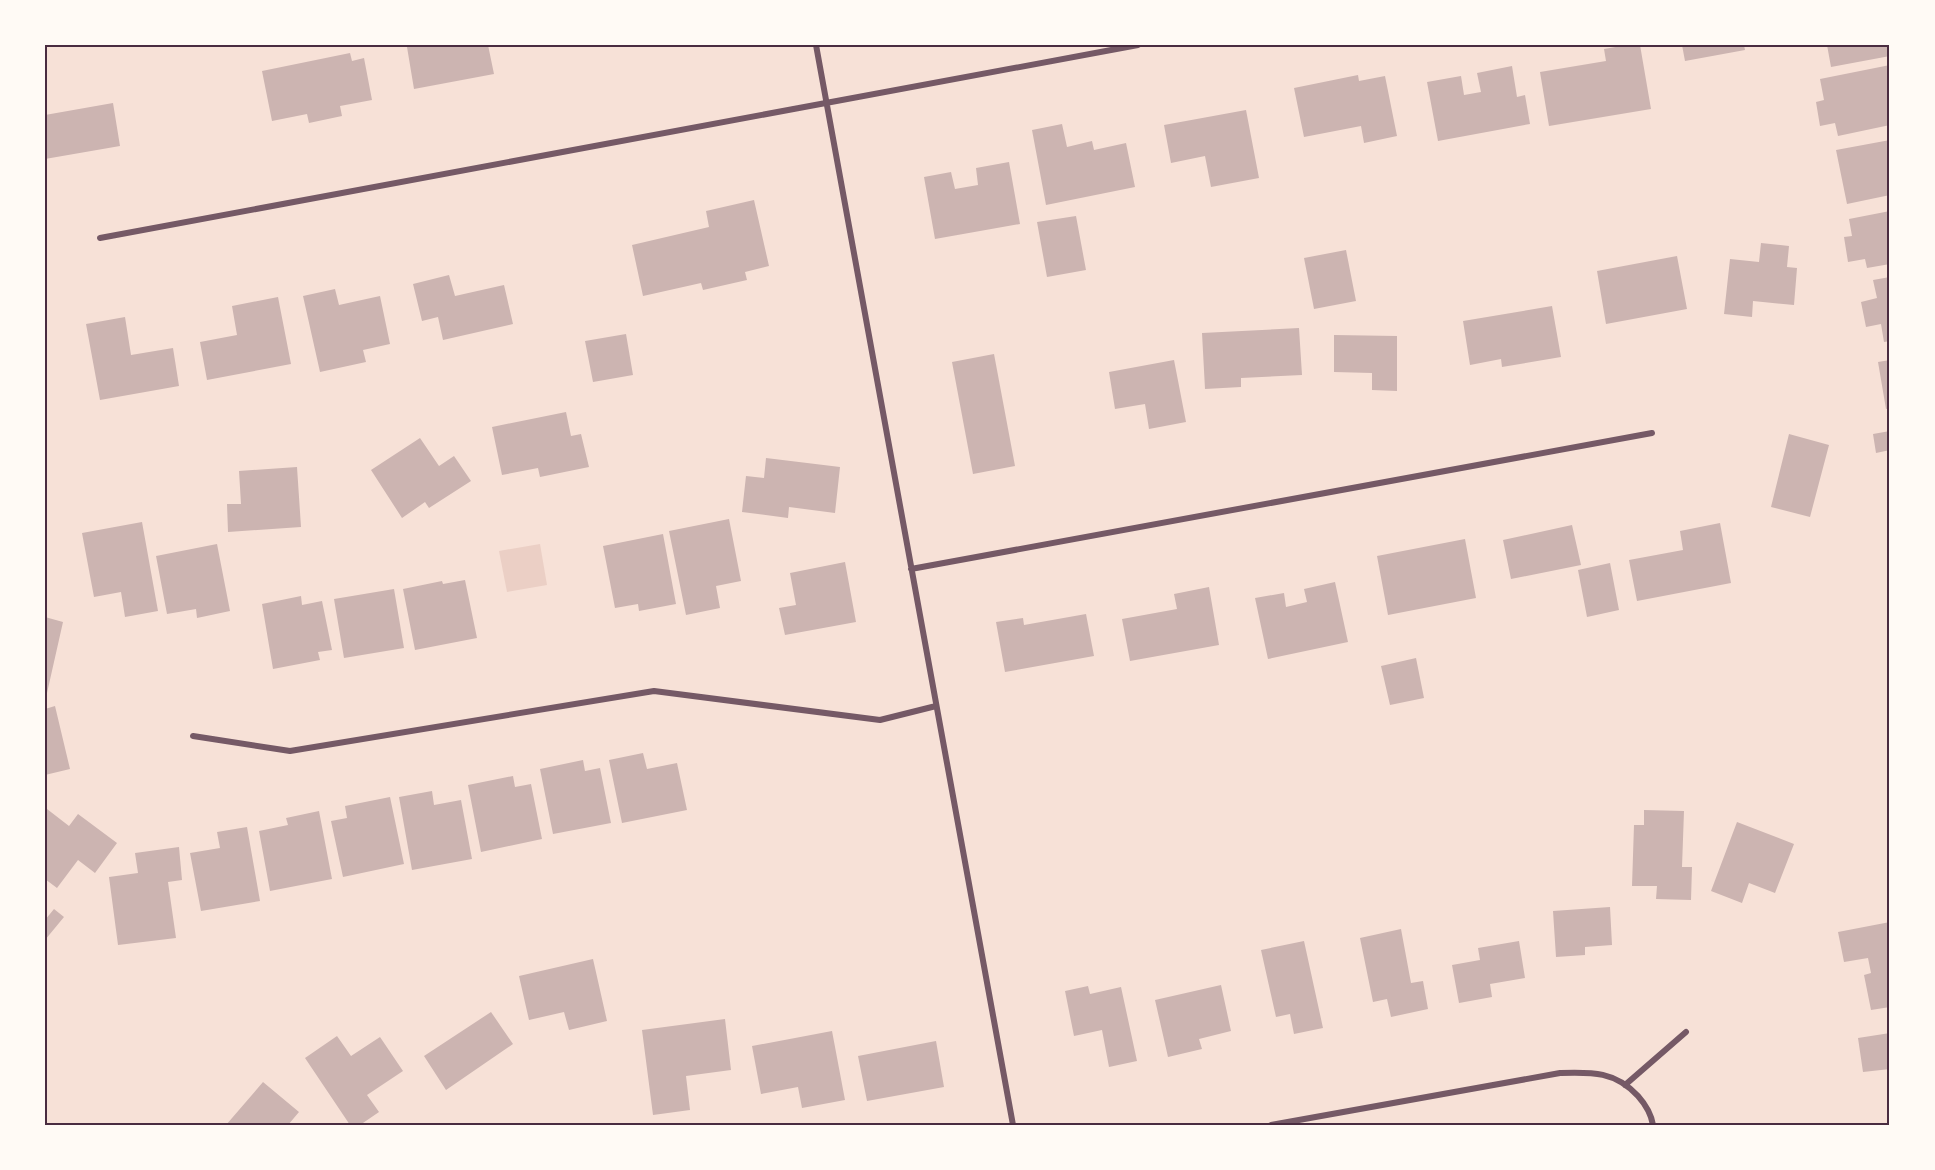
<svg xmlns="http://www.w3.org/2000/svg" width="1935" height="1170" viewBox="0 0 1935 1170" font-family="'Asap Condensed',sans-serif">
	<rect width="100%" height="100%" fill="#f7e1d7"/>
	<path fill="#ebcfc5" d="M 540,544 L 547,585 L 507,592 L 499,551 Z"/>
	<path fill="#ccb4b1" d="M 418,45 L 488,45 L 494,74 L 414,89 L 407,47 Z
		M 1627,45 L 1640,45 L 1651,109 L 1549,126 L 1540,72 L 1606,61 L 1604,49 Z
		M 1682,45 L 1744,45 L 1745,50 L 1685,61 Z
		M 1827,45 L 1890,45 L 1890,56 L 1831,67 Z
		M 350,53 L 352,61 L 364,58 L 372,100 L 340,106 L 342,116 L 309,123 L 307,114 L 272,121 L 262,71 Z
		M 1890,65 L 1890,125 L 1838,136 L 1835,123 L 1820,126 L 1816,102 L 1824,100 L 1820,79 Z
		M 1512,66 L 1517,97 L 1525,95 L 1530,124 L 1438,141 L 1427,82 L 1461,76 L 1464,95 L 1481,92 L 1477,73 Z
		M 1358,75 L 1359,81 L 1385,76 L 1397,136 L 1364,143 L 1361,126 L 1304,137 L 1294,88 Z
		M 113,103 L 120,146 L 45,159 L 45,115 Z
		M 1246,110 L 1259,178 L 1211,187 L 1205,156 L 1171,163 L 1164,125 Z
		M 1062,124 L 1067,147 L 1092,141 L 1094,150 L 1126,143 L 1135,187 L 1046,205 L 1032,130 Z
		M 1890,140 L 1890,195 L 1847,204 L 1836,150 Z
		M 1009,162 L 1020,224 L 935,239 L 924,177 L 951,172 L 955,189 L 978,185 L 976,168 Z
		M 754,200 L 769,266 L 745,272 L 747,280 L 703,290 L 701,283 L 643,296 L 632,245 L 709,227 L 706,211 Z
		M 1890,211 L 1890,264 L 1867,268 L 1865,259 L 1848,262 L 1844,237 L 1852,236 L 1849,219 Z
		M 1076,216 L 1086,270 L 1047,277 L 1037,222 Z
		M 1761,243 L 1789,246 L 1787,267 L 1797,268 L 1794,305 L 1753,301 L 1752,317 L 1724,314 L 1730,259 L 1759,262 Z
		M 1346,250 L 1356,301 L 1314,309 L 1304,258 Z
		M 1677,256 L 1687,309 L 1606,324 L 1597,271 Z
		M 449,275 L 455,296 L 504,285 L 513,324 L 443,340 L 438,317 L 422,321 L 413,284 Z
		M 1890,277 L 1890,341 L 1884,342 L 1881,324 L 1866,327 L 1861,302 L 1877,298 L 1873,280 Z
		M 335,289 L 339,305 L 380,296 L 390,344 L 363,350 L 366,362 L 320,372 L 303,296 Z
		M 278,297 L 291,364 L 207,380 L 200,342 L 237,335 L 232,306 Z
		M 1552,306 L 1561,357 L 1502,367 L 1501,359 L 1470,365 L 1463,321 Z
		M 125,317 L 131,355 L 173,348 L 179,386 L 100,400 L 86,324 Z
		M 1299,328 L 1302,375 L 1241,378 L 1241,387 L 1205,389 L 1202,333 Z
		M 626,334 L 633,375 L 593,382 L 585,341 Z
		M 1334,335 L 1397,336 L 1397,391 L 1372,390 L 1372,373 L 1334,372 Z
		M 994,354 L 1015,466 L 973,474 L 952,362 Z
		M 1174,360 L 1186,422 L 1149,429 L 1145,404 L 1115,409 L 1109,372 Z
		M 1890,360 L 1890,408 L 1886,409 L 1878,362 Z
		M 566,412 L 571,436 L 581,434 L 589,467 L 540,477 L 538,468 L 502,475 L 492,427 Z
		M 1890,431 L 1890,450 L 1876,453 L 1873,434 Z
		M 1789,434 L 1829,445 L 1810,517 L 1771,507 Z
		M 420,438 L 439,466 L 454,456 L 471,481 L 429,508 L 425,502 L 402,518 L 371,470 Z
		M 766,458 L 840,467 L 835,513 L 789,507 L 788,518 L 742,512 L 746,476 L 764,478 Z
		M 297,467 L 301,527 L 228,532 L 227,504 L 241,504 L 239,471 Z
		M 729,519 L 741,581 L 716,586 L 720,608 L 686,615 L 669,531 Z
		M 142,522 L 158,611 L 125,617 L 121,592 L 94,597 L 82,533 Z
		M 1720,523 L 1731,583 L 1637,601 L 1629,560 L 1683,550 L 1680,531 Z
		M 1572,525 L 1581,565 L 1511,579 L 1503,540 Z
		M 663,534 L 676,604 L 639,611 L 638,604 L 615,608 L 603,546 Z
		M 1465,539 L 1476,598 L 1388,615 L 1377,556 Z
		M 217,544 L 230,611 L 197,618 L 196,609 L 167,614 L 156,556 Z
		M 845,562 L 856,622 L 785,635 L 779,608 L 796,605 L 790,573 Z
		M 1610,563 L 1619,610 L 1587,617 L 1578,570 Z
		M 465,580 L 477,638 L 415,650 L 403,589 L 442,581 L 443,584 Z
		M 1335,582 L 1348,642 L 1268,659 L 1255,598 L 1284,593 L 1286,607 L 1307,602 L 1304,589 Z
		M 1209,587 L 1219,645 L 1130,661 L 1122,619 L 1177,609 L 1174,594 Z
		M 394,589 L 404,648 L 344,658 L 334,599 Z
		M 301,596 L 302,605 L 322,601 L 332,650 L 318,652 L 320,660 L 273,669 L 262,604 Z
		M 1086,614 L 1094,656 L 1005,672 L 996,622 L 1023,618 L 1024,625 Z
		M 45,617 L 63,622 L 47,693 L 45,693 Z
		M 1416,658 L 1424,698 L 1390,705 L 1381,666 Z
		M 55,706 L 70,769 L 45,775 L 45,709 Z
		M 643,753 L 647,769 L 677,763 L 687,810 L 622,823 L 609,760 Z
		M 583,760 L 585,771 L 600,768 L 611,823 L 553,834 L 540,769 Z
		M 513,776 L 515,787 L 531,784 L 542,839 L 481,852 L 468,785 Z
		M 432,791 L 434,805 L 461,800 L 472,859 L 412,870 L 399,797 Z
		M 390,797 L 404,864 L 343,877 L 331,821 L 347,818 L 345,806 Z
		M 47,809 L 69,826 L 78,814 L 117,843 L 95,873 L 78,860 L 57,888 L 45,879 Z
		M 1644,810 L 1684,811 L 1682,867 L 1692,867 L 1691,900 L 1656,899 L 1657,886 L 1632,886 L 1634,825 L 1644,825 Z
		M 319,811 L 332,879 L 270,891 L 259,831 L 288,825 L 286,818 Z
		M 1737,822 L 1794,844 L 1775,893 L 1749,883 L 1742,903 L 1711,891 Z
		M 247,827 L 260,901 L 201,911 L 190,853 L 220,848 L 217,832 Z
		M 179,847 L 182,880 L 168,882 L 176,938 L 118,945 L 109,877 L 138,873 L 135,853 Z
		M 1610,907 L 1612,945 L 1585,947 L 1585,955 L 1556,957 L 1553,911 Z
		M 54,909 L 64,917 L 45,940 L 45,920 Z
		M 1890,922 L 1890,1007 L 1871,1010 L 1864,975 L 1871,973 L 1868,958 L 1844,962 L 1838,932 Z
		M 1401,929 L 1411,983 L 1423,981 L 1428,1009 L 1391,1017 L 1387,999 L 1373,1002 L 1360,938 Z
		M 1304,941 L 1323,1028 L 1294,1034 L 1290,1014 L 1276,1017 L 1261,950 Z
		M 1519,941 L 1525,978 L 1490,984 L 1492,997 L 1459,1003 L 1452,965 L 1480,960 L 1478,948 Z
		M 593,959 L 607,1021 L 569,1030 L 564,1012 L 529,1020 L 519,976 Z
		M 1221,985 L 1231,1031 L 1199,1039 L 1202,1049 L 1168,1057 L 1155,1000 Z
		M 1088,986 L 1090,994 L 1121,987 L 1137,1061 L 1109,1067 L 1102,1030 L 1074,1036 L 1065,991 Z
		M 491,1012 L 513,1044 L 446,1090 L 424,1056 Z
		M 725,1019 L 731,1070 L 686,1076 L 690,1110 L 653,1115 L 642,1030 Z
		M 832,1031 L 845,1100 L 802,1108 L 798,1087 L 761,1094 L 752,1046 Z
		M 1890,1033 L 1890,1069 L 1863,1072 L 1858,1038 Z
		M 337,1036 L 351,1056 L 380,1037 L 403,1071 L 367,1095 L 379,1112 L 360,1125 L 350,1125 L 305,1058 Z
		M 936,1041 L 944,1087 L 867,1101 L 858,1056 Z
		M 263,1082 L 299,1112 L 288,1125 L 226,1125 Z"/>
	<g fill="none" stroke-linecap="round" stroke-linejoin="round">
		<path stroke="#755966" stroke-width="6" d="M 816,45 L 1013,1125
			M 100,238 L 1138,45
			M 911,569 L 1652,433
			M 193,736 L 290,751 L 654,691 L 880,720 L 936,706
			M 1625,1085 L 1686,1032
			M 1271,1125 L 1560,1073 C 1592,1072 1615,1071 1638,1096 C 1646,1105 1651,1113 1653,1125"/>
	</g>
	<rect width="1935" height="1170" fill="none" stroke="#fffaf5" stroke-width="93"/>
	<rect x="46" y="46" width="1842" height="1078" fill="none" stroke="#4a2c40" stroke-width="2"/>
</svg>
